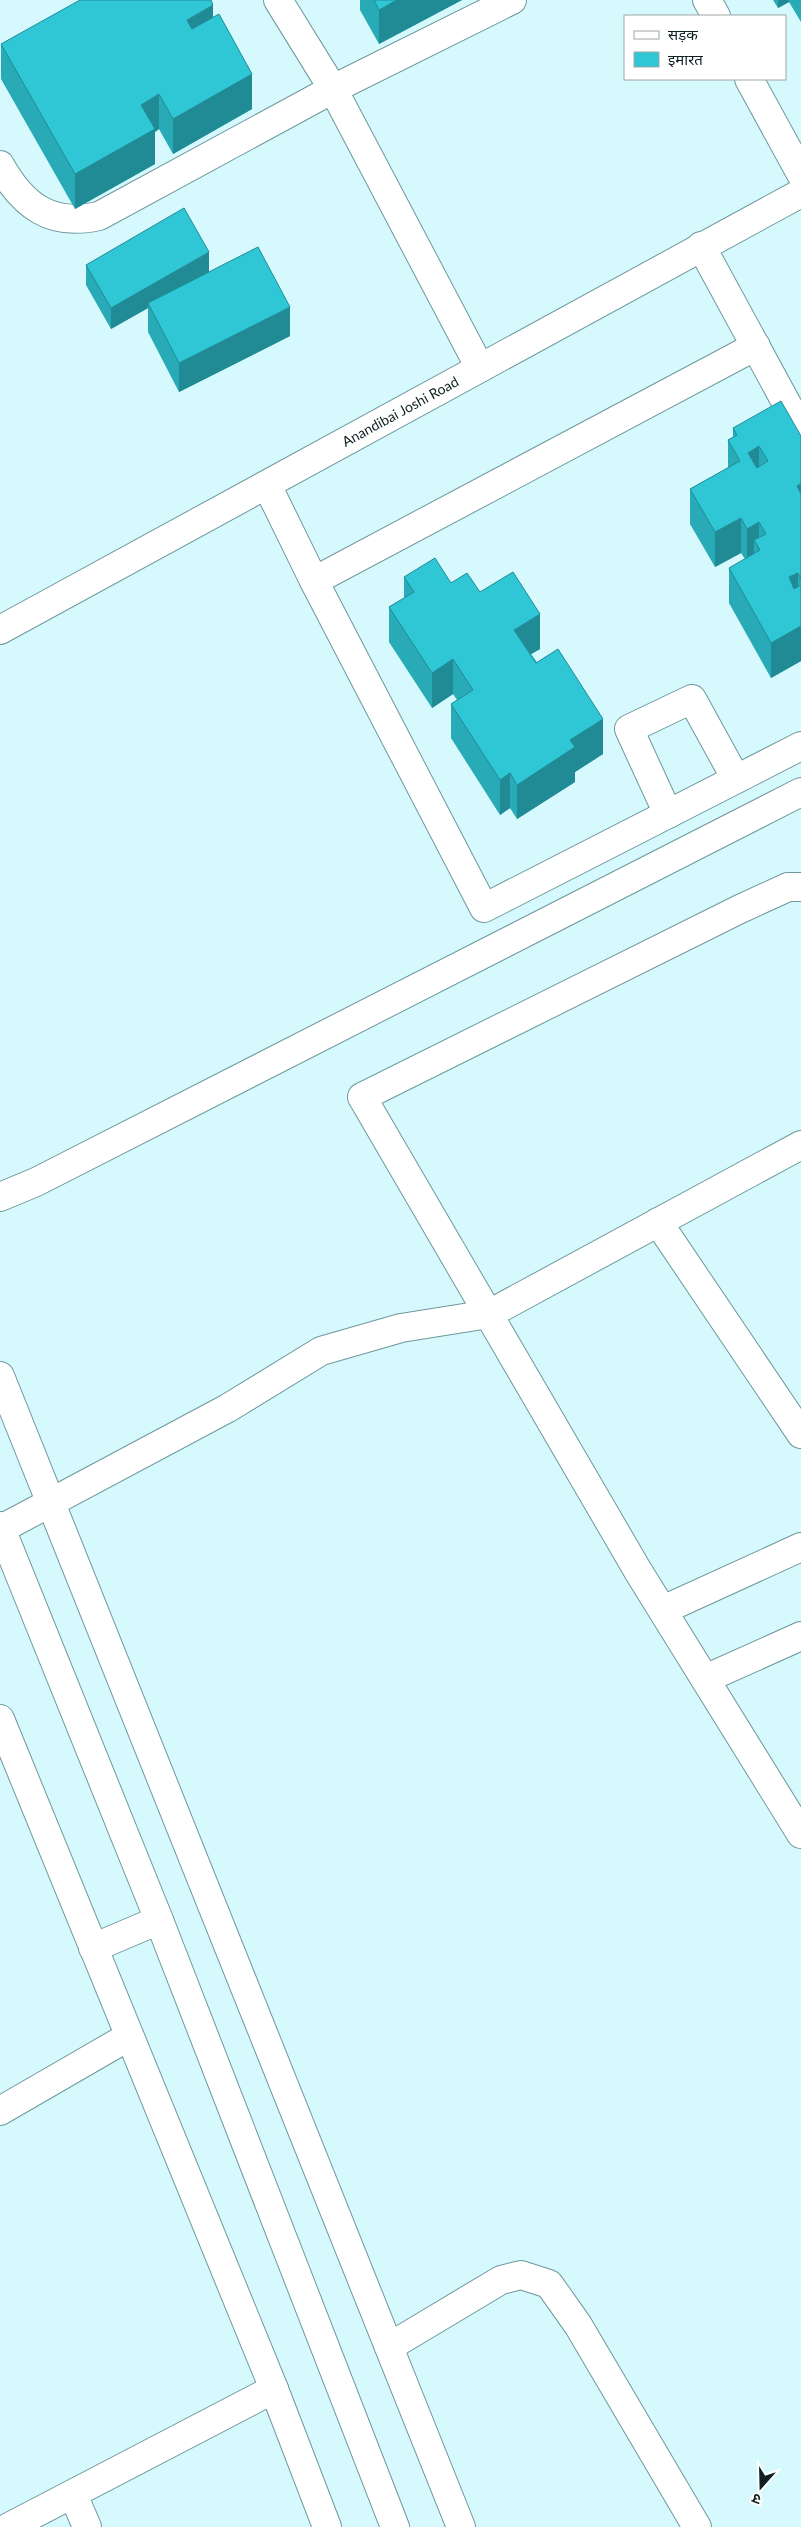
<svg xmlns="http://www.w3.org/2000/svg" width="801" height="2527" viewBox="0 0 801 2527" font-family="Lato,'Noto Sans Devanagari',sans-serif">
	<rect width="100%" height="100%" fill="#d6f9fd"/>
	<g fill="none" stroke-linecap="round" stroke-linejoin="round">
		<defs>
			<g id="minor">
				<path d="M 278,0 L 333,89 L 480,368"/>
				<path d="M 707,0 L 716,16"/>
				<path d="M 749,79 L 801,174"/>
				<path d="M 0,165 C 23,206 51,227 99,216 L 333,89 L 512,0"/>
				<path d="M 701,246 L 801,430"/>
				<path d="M 267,485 L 314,581 L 484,908 L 801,746"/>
				<path d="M 314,581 L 756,346"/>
				<path id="s1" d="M 0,630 L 801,193"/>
				<path d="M 668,814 L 629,729 L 692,699 L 736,779"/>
				<path d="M 801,887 L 788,887 L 740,909 L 362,1097 L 638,1571 L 801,1834"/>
				<path d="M 0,1197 L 36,1182 L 801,792"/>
				<path d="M 658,1222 L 801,1434"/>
				<path d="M 0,1376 L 461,2527"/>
				<path d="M 0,1526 L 159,1920 L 395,2527"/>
				<path d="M 1,1529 L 228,1408 L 321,1351 L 401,1328 L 489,1314 L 801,1145"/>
				<path d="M 663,1610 L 801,1547"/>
				<path d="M 705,1679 L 801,1636"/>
				<path d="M 0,1719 L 274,2389 L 327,2527"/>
				<path d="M 93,1948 L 159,1920"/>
				<path d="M 0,2111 L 128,2037"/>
				<path d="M 389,2347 L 501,2280 L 521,2275 L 549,2284 L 578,2325 L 697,2527"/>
				<path d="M 73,2494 L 87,2527"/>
				<path d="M 9,2527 L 274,2389"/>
			</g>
		</defs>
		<use href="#minor" stroke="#6e989d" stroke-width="30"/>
		<use href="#minor" stroke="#fff" stroke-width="28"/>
	</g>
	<path fill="#28abb7" d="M 360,0 L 462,0 L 379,44 L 360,10 Z
		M 773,0 L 801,0 L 801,22 L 789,2 L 778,8 Z
		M 213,17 L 252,109 L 173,154 L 159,129 L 155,132 L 155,164 L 75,209 L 1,79 L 1,44 Z
		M 86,265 L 209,272 L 290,336 L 179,392 L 148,332 L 148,308 L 111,329 L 86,285 Z
		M 733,428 L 801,436 L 801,661 L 771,678 L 729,603 L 729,568 L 745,559 L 741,553 L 715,567 L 690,524 L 690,489 L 728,468 L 728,440 L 733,437 Z
		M 404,577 L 451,583 L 480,592 L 540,649 L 531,654 L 603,754 L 575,772 L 575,782 L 517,819 L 510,808 L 500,815 L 451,738 L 451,704 L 457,700 L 453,694 L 432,708 L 389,642 L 389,607 L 404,598 Z"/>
	<path fill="#218b95" d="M 397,0 L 462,0 L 379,44 L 379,10 Z
		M 778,0 L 789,0 L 789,2 L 778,8 Z
		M 213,5 L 213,39 L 187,54 L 187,20 Z
		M 252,74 L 252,109 L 173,154 L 173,119 Z
		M 159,94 L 159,129 L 155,132 L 155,164 L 75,209 L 75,174 L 141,105 Z
		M 209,252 L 209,273 L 148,303 L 148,308 L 111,329 L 111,308 Z
		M 290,307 L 290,336 L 179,392 L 179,363 Z
		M 759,446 L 759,481 L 748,453 Z
		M 801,483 L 801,518 L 797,486 Z
		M 741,518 L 741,553 L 715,567 L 715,532 Z
		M 759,522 L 759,550 L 754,540 L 754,560 L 747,564 L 747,529 Z
		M 798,573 L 798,608 L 789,577 Z
		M 540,614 L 540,649 L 514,664 L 514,630 Z
		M 801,626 L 801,661 L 771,678 L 771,643 Z
		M 453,659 L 453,694 L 432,708 L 432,673 Z
		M 603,719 L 603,754 L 575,772 L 575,782 L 517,819 L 517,785 L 570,740 Z
		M 510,773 L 510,808 L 500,815 L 500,780 Z"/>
	<path fill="#2fc7d5" stroke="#218b95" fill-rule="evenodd" d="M 80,0 L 211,0 L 213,5 L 187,20 L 192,29 L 219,14 L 252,74 L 173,119 L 159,94 L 141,105 L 155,129 L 75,174 L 1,44 Z
		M 374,0 L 397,0 L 379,10 Z
		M 184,208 L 209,252 L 111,308 L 86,265 Z
		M 258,247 L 290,307 L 179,363 L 148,303 Z
		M 781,401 L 801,436 L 801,483 L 797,486 L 801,494 L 801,579 L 798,573 L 789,577 L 794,589 L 801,585 L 801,626 L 771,643 L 729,568 L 760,550 L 754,540 L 766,534 L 759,522 L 747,529 L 741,518 L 715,532 L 690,489 L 740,461 L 728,440 L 737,435 L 733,428 ZM 759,446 L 768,461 L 757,468 L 748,453 Z
		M 435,558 L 451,583 L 467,573 L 480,592 L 513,572 L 540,614 L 514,630 L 536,663 L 558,649 L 603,719 L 570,740 L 575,747 L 517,785 L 510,773 L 500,780 L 451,704 L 473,690 L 453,659 L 432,673 L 389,607 L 414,592 L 404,577 Z"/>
	<g text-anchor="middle" stroke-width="4" stroke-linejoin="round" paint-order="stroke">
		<g font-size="14" fill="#0e2021" stroke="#fff">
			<text dy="5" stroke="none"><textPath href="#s1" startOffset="456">Anandibai Joshi Road</textPath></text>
		</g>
	</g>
	<rect x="624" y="15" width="162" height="65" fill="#ffffff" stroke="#9fa6a6"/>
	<rect x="634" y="31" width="25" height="8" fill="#ffffff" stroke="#9fa6a6"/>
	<text x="668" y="40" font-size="15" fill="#0e2021">सड़क</text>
	<rect x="634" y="52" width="25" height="15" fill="#2fc7d5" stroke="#9fa6a6"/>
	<text x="668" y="65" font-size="15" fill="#0e2021">इमारत</text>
	<g transform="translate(761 2487) rotate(200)" stroke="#ffffff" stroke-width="4" paint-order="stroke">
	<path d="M0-4L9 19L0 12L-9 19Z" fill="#0e2021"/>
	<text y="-8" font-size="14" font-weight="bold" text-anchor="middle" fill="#0e2021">उ</text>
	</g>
</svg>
